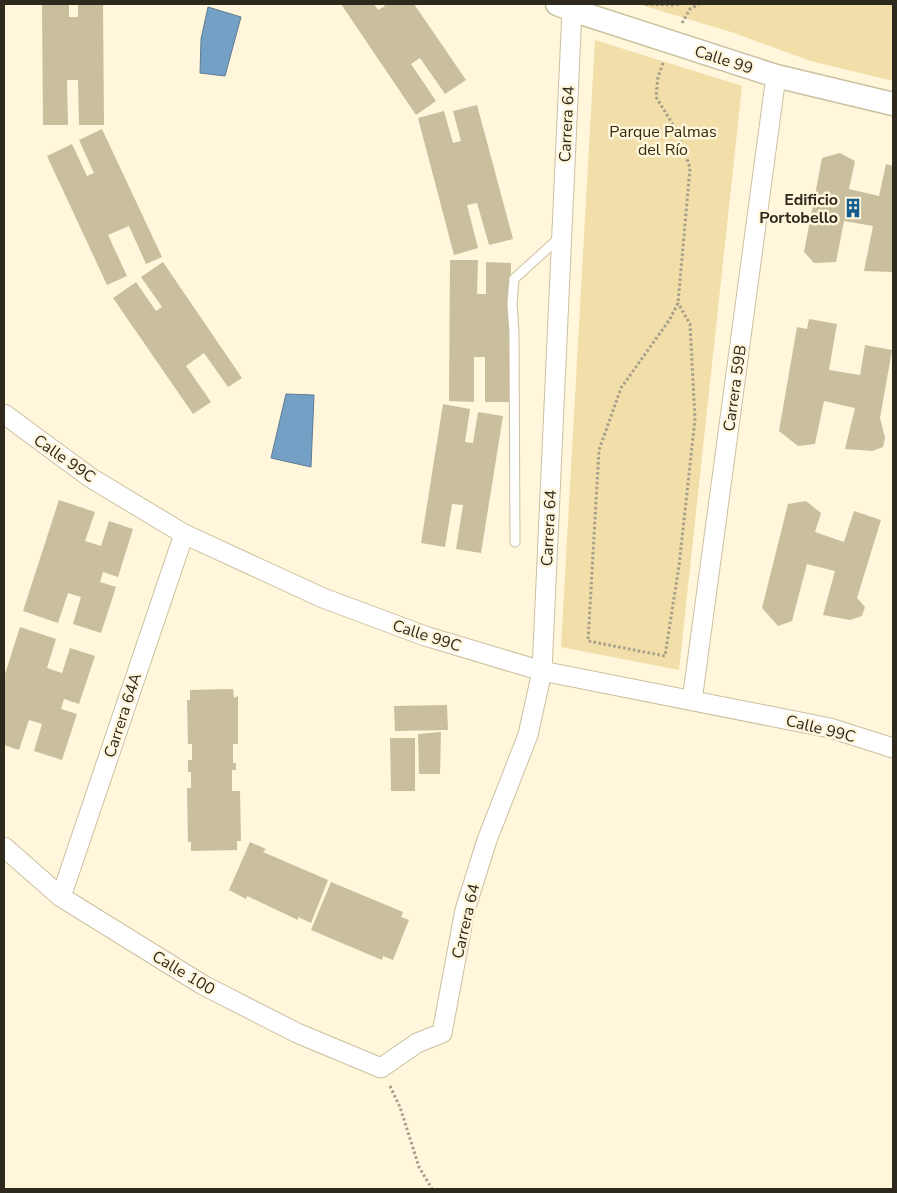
<svg xmlns="http://www.w3.org/2000/svg" width="897" height="1193" viewBox="0 0 897 1193" font-family="'Nunito Sans',sans-serif">
	<rect width="100%" height="100%" fill="#fff6db"/>
	<path fill="#f1dea8" d="M 638,4 L 893,4 L 893,81 L 811,61 L 731,32 Z
		M 595,40 L 742,86 L 679,670 L 561,647 Z"/>
	<path fill="#74a0c6" stroke="#5f7c93" d="M 208,7 L 241,17 L 225,76 L 200,73 L 201,39 Z
		M 286,394 L 314,395 L 311,467 L 271,458 Z"/>
	<path fill="#c9be9e" d="M 42,4 L 69,4 L 69,17 L 78,17 L 78,4 L 103,4 L 104,125 L 79,125 L 78,80 L 67,80 L 68,125 L 43,125 Z
		M 341,4 L 374,4 L 378,10 L 385,6 L 383,4 L 414,4 L 466,80 L 445,94 L 420,58 L 411,64 L 436,101 L 416,115 Z
		M 477,105 L 513,239 L 489,245 L 477,203 L 467,205 L 478,248 L 454,255 L 418,118 L 444,111 L 453,143 L 461,141 L 453,111 Z
		M 102,129 L 162,257 L 146,264 L 129,226 L 108,235 L 127,276 L 107,285 L 47,156 L 72,144 L 87,176 L 94,173 L 79,140 Z
		M 840,153 L 855,161 L 849,189 L 879,196 L 886,164 L 893,166 L 893,272 L 864,271 L 873,226 L 844,221 L 836,262 L 814,263 L 804,252 L 822,158 Z
		M 450,260 L 478,260 L 477,294 L 486,294 L 486,262 L 511,263 L 510,402 L 485,402 L 485,357 L 474,357 L 474,402 L 449,401 Z
		M 163,262 L 242,378 L 228,387 L 204,353 L 186,366 L 211,402 L 193,414 L 113,298 L 136,282 L 156,311 L 162,307 L 141,277 Z
		M 809,319 L 837,324 L 829,370 L 860,375 L 865,345 L 892,350 L 880,418 L 885,438 L 883,447 L 872,451 L 845,449 L 855,408 L 824,401 L 815,444 L 798,446 L 779,431 L 797,327 L 807,329 Z
		M 443,404 L 470,409 L 465,442 L 473,443 L 478,412 L 503,416 L 481,553 L 456,549 L 463,505 L 452,504 L 445,547 L 421,543 Z
		M 59,500 L 95,512 L 85,541 L 101,546 L 109,521 L 133,529 L 118,577 L 103,572 L 100,582 L 116,587 L 101,633 L 73,624 L 81,597 L 68,593 L 58,623 L 23,611 Z
		M 806,501 L 821,513 L 815,532 L 844,542 L 854,511 L 881,520 L 857,598 L 865,607 L 862,616 L 850,620 L 823,615 L 835,571 L 807,564 L 792,621 L 778,626 L 762,608 L 788,504 Z
		M 20,627 L 56,639 L 47,668 L 62,673 L 70,648 L 95,656 L 79,704 L 64,699 L 61,709 L 77,714 L 62,760 L 34,751 L 42,724 L 29,720 L 19,750 L 4,745 L 4,677 Z
		M 233,689 L 234,698 L 238,696 L 238,744 L 233,744 L 233,763 L 236,763 L 236,770 L 232,770 L 232,791 L 240,791 L 241,841 L 237,841 L 237,850 L 191,851 L 191,842 L 188,842 L 187,788 L 191,788 L 191,772 L 188,772 L 188,760 L 192,760 L 192,744 L 188,744 L 187,700 L 190,700 L 190,690 Z
		M 447,705 L 448,730 L 395,731 L 394,706 Z
		M 441,732 L 440,774 L 419,774 L 418,734 Z
		M 390,738 L 415,738 L 415,791 L 391,791 Z
		M 250,842 L 266,849 L 263,852 L 328,880 L 311,923 L 298,917 L 298,920 L 247,896 L 246,899 L 229,890 Z
		M 331,882 L 403,912 L 401,917 L 409,920 L 393,960 L 383,956 L 382,960 L 311,930 Z"/>
	<g fill="none" stroke-linecap="round" stroke-linejoin="round">
		<defs>
			<path id="service" d="M 515,542 L 514,332 L 512,304 L 514,279 L 559,238"/>
			<path id="minor" d="M 4,414 L 91,478 L 184,534 L 323,598 L 425,636 L 542,671 L 830,728 L 893,748
				M 692,701 L 776,76
				M 4,847 L 61,897 L 203,985 L 297,1033 L 381,1068 L 417,1043 L 442,1033 L 465,910 L 487,840 L 528,735 L 542,671 L 572,10
				M 61,897 L 184,534"/>
			<path id="tertiary" d="M 557,4 L 572,10 L 776,76 L 893,104"/>
		</defs>
		<use href="#service" stroke="#cbc0a0" stroke-width="11"/>
		<use href="#minor" stroke="#cbc0a0" stroke-width="21"/>
		<use href="#tertiary" stroke="#cbc0a0" stroke-width="25"/>
		<path stroke="#a69f8b" stroke-width="3" stroke-dasharray="2.5 2.5" stroke-linecap="butt" d="M 646,4 L 672,5 L 680,4
			M 682,23 L 690,9 L 699,4
			M 663,63 L 658,77 L 656,97 L 678,133 L 690,168 L 678,303 L 670,319 L 621,388 L 599,450 L 588,641 L 665,656 L 679,566 L 695,419 L 690,324 L 678,303
			M 390,1086 L 400,1107 L 419,1167 L 432,1189"/>
		<use href="#service" stroke="#fff" stroke-width="9"/>
		<use href="#minor" stroke="#fff" stroke-width="19"/>
		<use href="#tertiary" stroke="#fff" stroke-width="22"/>
	</g>
	<defs>
		<symbol id="building-bare" viewBox="-9 -9 18 18"><path d="M-4-6H4V6H1V3H-1V6H-4ZM-2.5-4.3h1.7v1.8h-1.7ZM.8-4.3h1.7v1.8H.8ZM-2.5-1h1.7V.8h-1.7ZM.8-1h1.7V.8H.8Z" fill="#135d91" stroke="#fff6db" stroke-width="2.5" paint-order="stroke"/></symbol>
	</defs>
	<g fill-rule="evenodd">
		<use href="#building-bare" x="839" y="194" width="28" height="28"/>
	</g>
	<g text-anchor="middle" stroke-width="5" stroke-linejoin="round" paint-order="stroke">
		<g font-size="16" fill="#2d291d" stroke="#fff6db">
			<text transform="translate(724 59) rotate(18)" y="6">Calle 99</text>
			<text transform="translate(566 124) rotate(-87)" y="6">Carrera 64</text>
			<text transform="translate(734 388) rotate(-82)" y="6">Carrera 59B</text>
			<text transform="translate(65 458) rotate(35)" y="6">Calle 99C</text>
			<text transform="translate(548 528) rotate(-87)" y="6">Carrera 64</text>
			<text transform="translate(427 635) rotate(18)" y="6">Calle 99C</text>
			<text transform="translate(122 715) rotate(-72)" y="6">Carrera 64A</text>
			<text transform="translate(821 728) rotate(14)" y="6">Calle 99C</text>
			<text transform="translate(465 921) rotate(-77)" y="6">Carrera 64</text>
			<text transform="translate(184 972) rotate(31)" y="6">Calle 100</text>
		</g>
		<g font-size="16" fill="#322a11" stroke="#fff6db">
			<text x="663" y="137">Parque Palmas<tspan x="663" dy="18">del Río</tspan></text>
		</g>
		<g font-size="16" font-weight="bold" fill="#2d291d" stroke="#fff6db" text-anchor="end">
			<text x="838" y="205">Edificio<tspan x="838" dy="18">Portobello</tspan></text>
		</g>
	</g>
	<rect width="897" height="1193" fill="none" stroke="#2d291d" stroke-width="10"/>
</svg>
